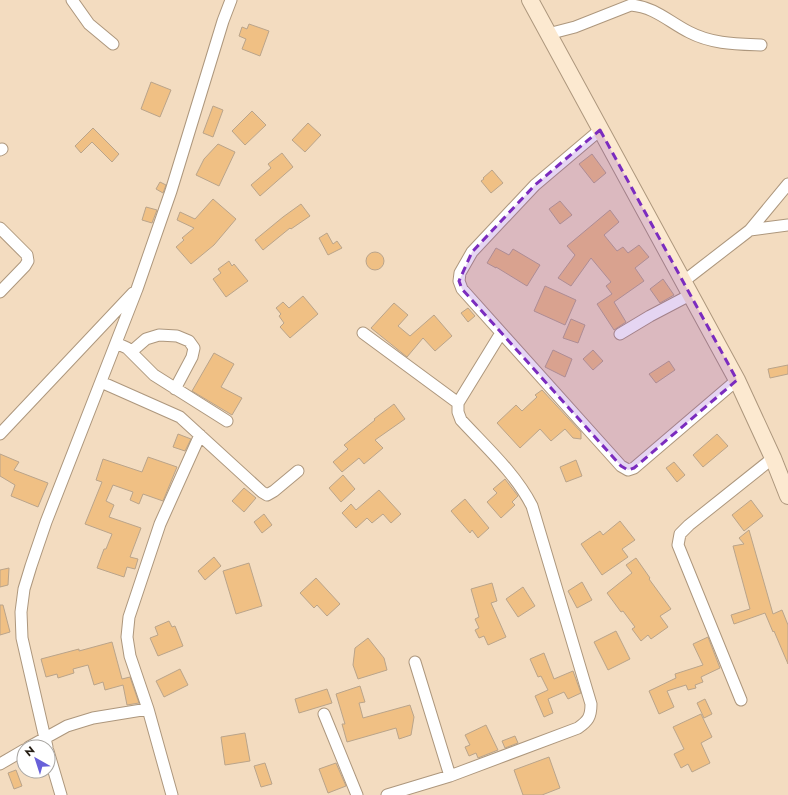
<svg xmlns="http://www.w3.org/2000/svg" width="788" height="795" viewBox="0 0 788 795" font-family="Jost,sans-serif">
	<rect width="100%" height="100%" fill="#f3dcc0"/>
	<path fill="#f0c084" stroke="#baa48a" d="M 249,24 L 269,31 L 260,56 L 242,49 L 246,39 L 239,36 L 242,27 L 247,29 Z
		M 151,82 L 171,90 L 160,117 L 141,109 Z
		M 213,106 L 223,110 L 213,137 L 203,133 Z
		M 252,111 L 266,125 L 245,145 L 232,131 Z
		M 308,123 L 321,135 L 305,152 L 292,140 Z
		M 93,128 L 119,154 L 112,162 L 92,142 L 81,153 L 75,146 Z
		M 218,144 L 235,152 L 219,186 L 196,175 L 204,159 Z
		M 282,153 L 293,167 L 260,196 L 251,185 L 271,168 L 268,164 Z
		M 592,154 L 606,173 L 594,183 L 579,164 Z
		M 492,170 L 503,183 L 491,193 L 481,181 L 484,179 L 483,178 Z
		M 160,182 L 166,185 L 163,193 L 156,189 Z
		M 213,199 L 236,219 L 214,245 L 191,264 L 176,247 L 184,240 L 182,238 L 194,228 L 177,220 L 180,212 L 195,219 Z
		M 560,201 L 572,215 L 560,224 L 549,209 Z
		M 301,204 L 310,216 L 291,229 L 290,228 L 263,250 L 255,240 L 283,217 Z
		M 146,207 L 157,210 L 152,223 L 142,220 Z
		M 610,210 L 619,222 L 604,235 L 617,251 L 623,247 L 628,253 L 639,245 L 649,257 L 635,268 L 644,281 L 614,302 L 626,322 L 614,330 L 597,304 L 612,294 L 606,286 L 611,282 L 591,258 L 571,286 L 558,278 L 575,255 L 567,246 Z
		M 327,233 L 333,244 L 337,241 L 342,248 L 328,255 L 319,238 Z
		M 496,248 L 509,255 L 513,249 L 540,265 L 527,286 L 496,267 L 496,268 L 487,263 Z
		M366 261a9 9 0 1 1 18 0a9 9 0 1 1-18 0Z
		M 229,261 L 232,266 L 234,264 L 248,281 L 226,297 L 213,279 L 221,273 L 218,269 Z
		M 663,279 L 674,295 L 660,303 L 650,289 Z
		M 545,286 L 576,300 L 565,325 L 534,311 Z
		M 303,296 L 318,314 L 290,338 L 280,327 L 284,323 L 279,316 L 281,314 L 276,308 L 283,302 L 289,308 Z
		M 394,303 L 408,315 L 398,326 L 410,336 L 434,315 L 452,336 L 435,351 L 423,338 L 407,357 L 371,328 Z
		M 468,308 L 475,316 L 468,322 L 461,313 Z
		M 571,319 L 585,325 L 578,343 L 563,338 Z
		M 553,350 L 572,359 L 565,377 L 545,367 Z
		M 593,350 L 603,361 L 593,370 L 583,359 Z
		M 214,353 L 234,364 L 221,387 L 242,398 L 232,415 L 192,391 Z
		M 669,361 L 675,370 L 656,383 L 649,374 Z
		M 788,365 L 788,374 L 770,378 L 768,369 Z
		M 542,390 L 581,432 L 581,439 L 573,438 L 565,429 L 551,441 L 540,429 L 520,448 L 497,423 L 516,405 L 522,411 L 537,397 L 535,395 Z
		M 394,404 L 405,419 L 375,440 L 383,448 L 364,464 L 359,458 L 342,472 L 333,462 L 348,449 L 344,445 L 375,420 L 374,419 Z
		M 178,434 L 191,439 L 185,451 L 173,447 Z
		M 717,434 L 728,446 L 703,467 L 693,455 Z
		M 0,454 L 19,462 L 14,470 L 48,483 L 38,507 L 11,496 L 15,485 L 0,476 Z
		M 148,457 L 177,467 L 163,501 L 143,494 L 139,504 L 130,500 L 133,492 L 113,485 L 106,501 L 114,505 L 109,517 L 141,528 L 130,557 L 138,559 L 135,569 L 127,567 L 124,577 L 97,568 L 104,549 L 106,549 L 112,534 L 85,524 L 102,482 L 96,480 L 103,459 L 142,472 Z
		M 576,460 L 582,476 L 566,482 L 560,467 Z
		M 674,462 L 685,475 L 677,482 L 666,468 Z
		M 343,475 L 355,489 L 341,502 L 329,488 Z
		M 505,479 L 518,496 L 512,502 L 515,505 L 501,518 L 487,502 L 497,493 L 493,489 Z
		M 244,488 L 256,498 L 244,512 L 232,501 Z
		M 379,490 L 401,514 L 391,523 L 383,514 L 372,523 L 367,518 L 356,528 L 342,513 L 351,504 L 356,510 Z
		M 465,499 L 489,528 L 478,538 L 472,530 L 470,533 L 451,511 Z
		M 751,500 L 763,516 L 744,531 L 732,515 Z
		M 264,514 L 272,525 L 262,533 L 254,522 Z
		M 620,521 L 635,540 L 622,549 L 628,557 L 602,575 L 581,544 L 600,531 L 603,535 Z
		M 749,530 L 773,614 L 782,610 L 788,625 L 788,664 L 774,631 L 773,632 L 765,613 L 734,624 L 731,615 L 750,609 L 733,546 L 744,544 L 739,538 Z
		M 214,557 L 221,566 L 205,580 L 198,571 Z
		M 636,558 L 650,578 L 649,579 L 671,609 L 660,616 L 668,627 L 651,639 L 648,635 L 641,641 L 632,629 L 635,627 L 623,611 L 621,612 L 607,593 L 632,573 L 626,565 Z
		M 249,563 L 262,606 L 236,614 L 223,571 Z
		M 9,568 L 8,585 L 0,587 L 0,570 Z
		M 316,578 L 340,604 L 327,616 L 317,605 L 314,608 L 300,593 Z
		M 582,582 L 592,600 L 577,608 L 568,591 Z
		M 492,583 L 497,601 L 491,603 L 506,637 L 488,645 L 484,636 L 479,638 L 475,630 L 479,628 L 475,619 L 479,617 L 471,589 Z
		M 523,587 L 535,606 L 518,617 L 506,599 Z
		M 0,605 L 3,605 L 10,632 L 0,635 Z
		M 169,621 L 172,627 L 175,626 L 183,646 L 158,656 L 150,638 L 158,635 L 155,627 Z
		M 616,631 L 630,659 L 608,670 L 594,642 Z
		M 708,637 L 720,668 L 701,677 L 703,682 L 695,685 L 696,688 L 688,690 L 686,685 L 667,691 L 674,707 L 659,714 L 649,691 L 676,678 L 675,674 L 703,665 L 693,644 Z
		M 368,638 L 384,658 L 387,670 L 358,679 L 353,665 L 355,648 Z
		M 112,642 L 122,679 L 130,677 L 139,703 L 127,705 L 123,685 L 105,690 L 103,682 L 94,685 L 88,665 L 73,669 L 74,673 L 58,678 L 57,674 L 46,677 L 41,659 L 79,649 L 79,651 Z
		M 544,653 L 554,679 L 573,671 L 581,693 L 568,699 L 564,692 L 548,699 L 553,713 L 544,717 L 535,696 L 548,690 L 541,676 L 538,677 L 530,659 Z
		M 180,669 L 188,685 L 164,697 L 156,681 Z
		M 360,686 L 365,702 L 359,703 L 363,718 L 410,705 L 414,717 L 411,735 L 399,739 L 396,728 L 347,742 L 342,724 L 345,724 L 336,694 Z
		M 327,689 L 332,703 L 299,713 L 295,699 Z
		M 705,699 L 712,714 L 704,718 L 697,703 Z
		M 701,714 L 712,737 L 701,743 L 710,763 L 692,772 L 688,764 L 681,768 L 674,754 L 684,749 L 673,727 Z
		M 486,725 L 498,750 L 478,758 L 476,753 L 469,756 L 465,747 L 470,745 L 465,735 Z
		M 245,733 L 250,761 L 225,765 L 221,737 Z
		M 515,736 L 518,743 L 505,748 L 502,741 Z
		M 549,757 L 560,788 L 542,795 L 523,795 L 514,770 Z
		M 265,763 L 272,784 L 261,787 L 254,766 Z
		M 336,763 L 346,786 L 328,793 L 319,769 Z
		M 16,770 L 22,786 L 14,789 L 8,773 Z"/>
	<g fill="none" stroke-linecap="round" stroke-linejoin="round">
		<defs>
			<path id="minor" d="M 72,0 L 89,24 L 113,44
				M 548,34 L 575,27 L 631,5 C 655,7 669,22 689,32 C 712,44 736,44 761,45
				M 600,130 L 535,185 L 472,252 L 460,273 L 459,281 L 462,289 L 621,466 L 628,470 L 634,468 L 737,380
				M 0,150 L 2,149
				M 0,228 L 27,255 L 28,261 L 25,266 L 0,292
				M 750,230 L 788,184
				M 684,281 L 750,230 L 788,225
				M 363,333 L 458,403
				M 620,334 L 650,316 L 690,295
				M 116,343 L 127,348 L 154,375 L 227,421
				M 131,352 L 146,339 L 159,335 L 177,336 L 189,341 L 194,348 L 192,357 L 175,389
				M 101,382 L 180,417 L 262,492 L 267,495 L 274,491 L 298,471
				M 0,434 L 133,293
				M 415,662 L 450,776
				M 741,700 L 678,545 L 680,534 L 689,525 L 773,458
				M 324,714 L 357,795
				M 29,747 L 67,726 L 93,718 L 148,709
				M 47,747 L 22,638 L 21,612 L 24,589 L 31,566 L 46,522 L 137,289 L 171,191 L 223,21 L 231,0
				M 48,751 L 61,795
				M 0,764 L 24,750
				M 172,795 L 148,709 L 130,656 L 127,637 L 129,617 L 160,524 L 200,435
				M 387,795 L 450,776 L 578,728 C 588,721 591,717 591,704 L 532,506 C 515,473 486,447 461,420 L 458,412 L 458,403 L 501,333"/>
			<path id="secondary" d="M 530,0 L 737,380 L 773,458 L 788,496"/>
		</defs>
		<use href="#minor" stroke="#ad977d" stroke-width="13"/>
		<use href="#secondary" stroke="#ad977d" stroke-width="18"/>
		<use href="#minor" stroke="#fff" stroke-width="11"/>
		<use href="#secondary" stroke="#fce9d0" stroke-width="16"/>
	</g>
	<path fill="#7b2cbf" fill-opacity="0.2" stroke="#7b2cbf" stroke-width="3" stroke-dasharray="8 5" stroke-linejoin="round" d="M 600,130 L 737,380 L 634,468 L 628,470 L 621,466 L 462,289 L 459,281 L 472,252 L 535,185 Z"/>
	<g transform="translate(36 759) rotate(321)"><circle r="19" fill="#ffffff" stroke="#a8a5a1"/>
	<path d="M0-3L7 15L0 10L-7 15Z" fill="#6860d9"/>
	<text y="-6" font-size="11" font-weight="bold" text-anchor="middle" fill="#251d13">N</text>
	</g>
</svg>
